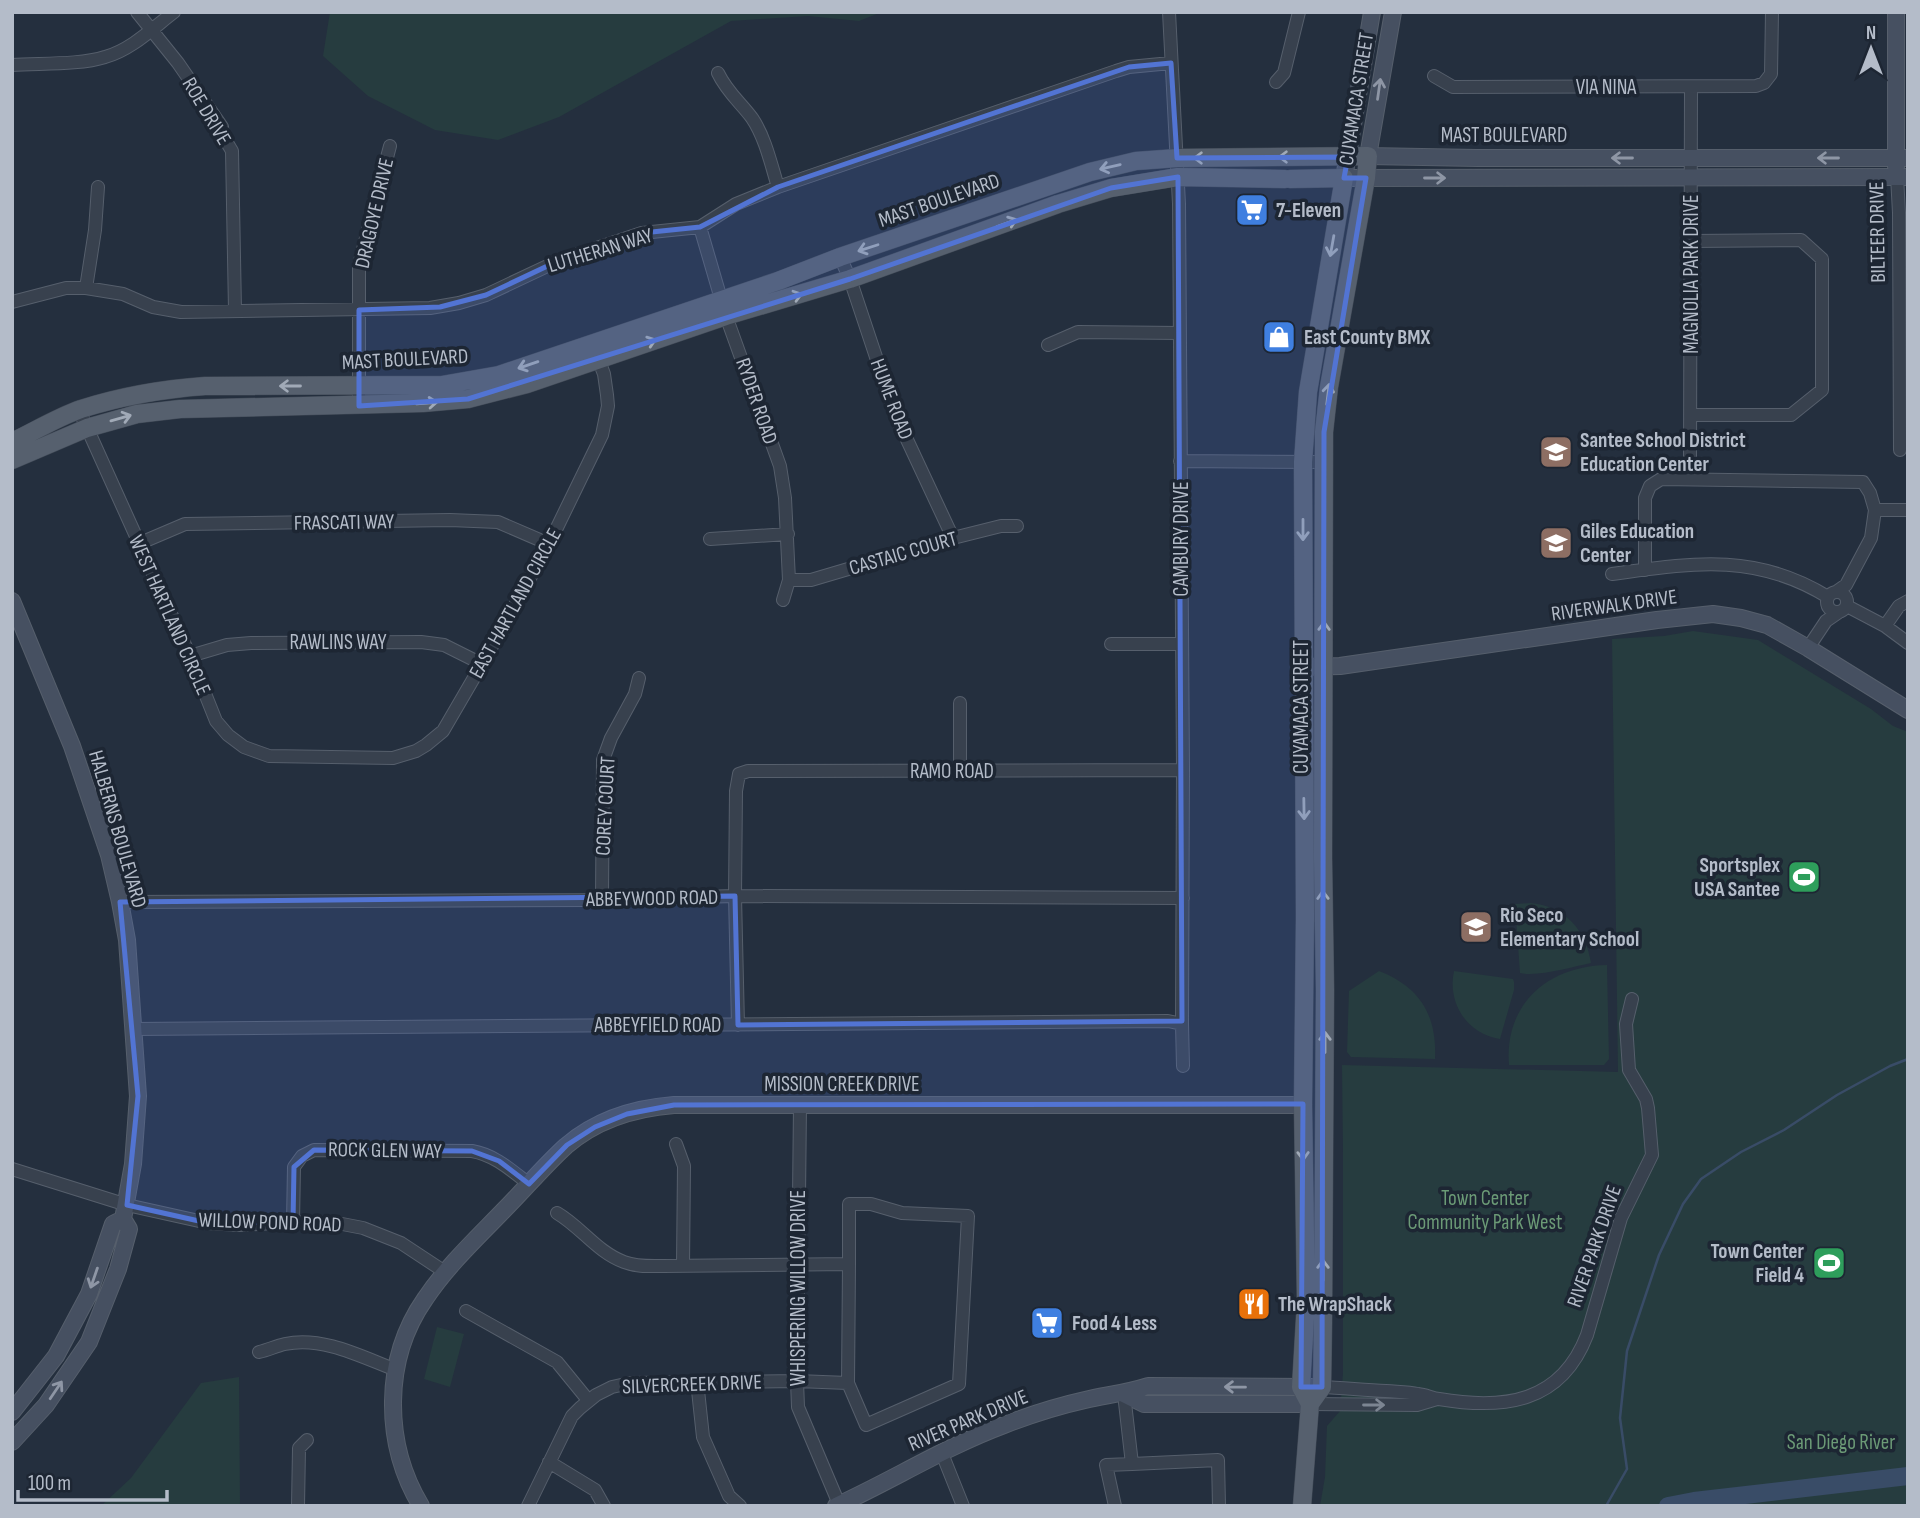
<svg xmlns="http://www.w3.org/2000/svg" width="1920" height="1518" viewBox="0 0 1920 1518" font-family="'Sofia Sans Condensed',sans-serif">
	<rect width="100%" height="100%" fill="#242f3e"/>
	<path fill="#263c3f" d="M 330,12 L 882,12 L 859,21 L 808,16 L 731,21 L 559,117 L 498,140 L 435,130 L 368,96 L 323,56 Z
		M 1693,631 L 1758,640 L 1871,709 L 1893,726 L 1908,732 L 1908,1506 L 1320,1506 L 1325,1477 L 1327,1426 L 1340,1411 L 1343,1373 L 1343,1152 L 1342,1065 L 1618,1072 L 1612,639 L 1664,636 Z
		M 1530,903 C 1565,906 1586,930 1591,963 C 1572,967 1538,977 1520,973 L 1515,904 Z
		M 1607,965 L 1609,1059 L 1604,1065 L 1509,1065 C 1504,1003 1549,966 1607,965 Z
		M 1379,971 C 1420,987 1437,1015 1435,1059 L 1351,1057 L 1347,1052 L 1349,991 Z
		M 1454,971 L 1513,979 L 1514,982 L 1514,990 L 1500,1039 C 1467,1034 1447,1003 1454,971 Z
		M 437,1327 L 464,1334 L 450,1387 L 424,1379 Z
		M 239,1377 L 240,1506 L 101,1506 L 131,1478 L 201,1383 Z"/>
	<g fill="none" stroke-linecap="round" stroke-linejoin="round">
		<path stroke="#394c67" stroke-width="2.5" d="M 1606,1506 L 1627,1469 L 1620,1418 L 1627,1351 L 1659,1255 L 1683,1204 L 1701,1179 L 1741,1152 L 1784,1130 L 1837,1095 L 1890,1066 L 1908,1059"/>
		<path stroke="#394c67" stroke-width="18" d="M 1668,1506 L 1694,1501 L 1908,1476"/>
		<defs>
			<path id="street" d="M 137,12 L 178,63 L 222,127 L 223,136 L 232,151 L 235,310
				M 1169,12 L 1179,204 L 1183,770 L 1182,1024 L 1183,1066
				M 12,65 C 40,63 80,65 105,57 C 131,50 153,28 174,12
				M 718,73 C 727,92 740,102 752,118 C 765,137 771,164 778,187
				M 1434,76 L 1453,87 L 1756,86 L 1764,83 L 1771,74 L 1772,12
				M 1276,82 L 1284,73 L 1299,12
				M 1897,176 L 1899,213 L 1900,450
				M 700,227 L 726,316 L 780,466 L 785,498 L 789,580 L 783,600
				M 1691,241 L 1801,240 L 1822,259 L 1822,390 L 1791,415 L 1691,415
				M 840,257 L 850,279 L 895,414 L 953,538
				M 86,288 L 95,230 L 98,187
				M 12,302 L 66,288 L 86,288 L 123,294 L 153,307 L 181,312 L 430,308 L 459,303 L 486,295 L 558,261 L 642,233 L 700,227 L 736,204 L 778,187 L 1116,71 L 1129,67 L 1171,63
				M 1048,345 L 1078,332 L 1180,333
				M 359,406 L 359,265 L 390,146
				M 79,410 L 190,656 L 216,721 L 228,735 L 244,747 L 269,756 L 393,758 L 416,751 L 426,745 L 443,731 L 482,664 L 549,544 L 602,435 L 608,406 L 607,395 L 604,374 L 596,353
				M 1180,461 L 1323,462
				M 1690,461 L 1691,87
				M 1875,510 L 1908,510
				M 710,539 L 788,534
				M 138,544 L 185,524 L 450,520 L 498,522 L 549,544
				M 1645,570 L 1645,498 L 1650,486 L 1661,479 L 1863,482 L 1870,493 L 1875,510 L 1871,538 L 1846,585 L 1836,592
				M 1612,574 C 1692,563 1755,552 1828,597
				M 789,580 L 811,580 L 953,538 L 1001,526 L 1017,526
				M1827 602a10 10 0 1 1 20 0a10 10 0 1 1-20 0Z
				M 1847,606 L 1885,626 L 1908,643
				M 1885,626 L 1899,606 L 1908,601
				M 1111,644 L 1181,644
				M 1808,648 L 1826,621 L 1839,612
				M 190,656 L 227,645 L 251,643 L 421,642 L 444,645 L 482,664
				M 960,703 L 960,772
				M 602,899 L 603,760 L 611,738 L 635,694 L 639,678
				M 120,902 L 589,900 L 735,896 L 1183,898
				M 738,1025 L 735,896 L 736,791 L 739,774 L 748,771 L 1183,770
				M 134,1029 L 1168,1021 L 1182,1024
				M 800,1105 L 797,1381 L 798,1407 L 839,1504
				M 676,1144 L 684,1166 L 683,1265
				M 12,1169 L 127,1205 L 208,1223 L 239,1225 L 293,1222 L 337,1223 L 363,1228 L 401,1243 L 445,1272
				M 293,1222 L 294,1167 L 302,1156 L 314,1150 L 472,1151 C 495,1155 511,1170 529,1184
				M 466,1311 L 557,1362 L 588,1400
				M 259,1352 C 268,1350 276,1346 285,1344 C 323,1336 362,1357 396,1370
				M 697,1381 L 703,1437 L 729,1496 L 740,1506
				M 848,1383 L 849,1264
				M 1322,1387 C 1343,1388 1365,1390 1386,1391 C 1397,1392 1408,1392 1418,1394 C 1426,1395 1432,1398 1439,1399 C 1504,1410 1561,1403 1587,1335 L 1621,1218 L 1652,1155 L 1648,1108 L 1646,1099 L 1629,1070 L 1626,1024 L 1632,999
				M 1124,1394 L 1132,1464 L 1218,1460 L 1219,1506
				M 1310,1404 L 1417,1405 L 1437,1399
				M 941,1451 L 963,1506
				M 549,1462 L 595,1490 L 604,1506
				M 298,1506 L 299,1448 L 307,1440
				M 528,1506 L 572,1416 L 580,1408 L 596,1395 L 612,1387 L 630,1383 L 797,1381 L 848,1383 L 866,1425 L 959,1384 L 968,1216 L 902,1213 L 871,1204 L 849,1204 L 849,1264 L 663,1266 C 650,1266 637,1267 624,1262 C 597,1252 581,1227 557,1213
				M 1115,1506 L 1106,1465 L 1132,1464"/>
			<path id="secondary" d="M 1372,12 L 1344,178 L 1908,177
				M 1393,12 L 1368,156 L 1477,158 L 1908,158
				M 1896,12 L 1896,167
				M 12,601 L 72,746 L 109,855 L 120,902 L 127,940 L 138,1096 L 133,1164 L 123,1219 L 113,1224 L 89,1294 L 56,1356 L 12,1412
				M 1303,667 L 1340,666 L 1657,620 L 1713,614 L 1741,618 L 1767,625 L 1808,648 L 1908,710
				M 1124,1394 L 1144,1404 L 1310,1404
				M 12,1442 L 46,1405 L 89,1342 L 118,1269 L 129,1229 L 123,1219
				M 421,1506 C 383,1443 383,1359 425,1299 C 447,1266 476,1239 503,1211 C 524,1190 544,1166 566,1146 C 596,1120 636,1108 674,1105 L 1303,1105
				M 836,1506 C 893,1480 945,1447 1004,1425 C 1030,1415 1058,1406 1085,1400 C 1107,1395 1126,1393 1148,1386 L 1313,1387"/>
			<path id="primary" d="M 1290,179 L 1344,178 L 1308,392 L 1303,462 L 1305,917 L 1303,1105 L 1306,1301 L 1301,1387 L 1310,1404
				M 12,442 C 35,431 58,417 81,409 C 122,396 163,389 205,386 L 442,385 L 499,375 L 778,281 L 840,257 L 1090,172 L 1136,161 L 1178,158 L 1368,156 L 1366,178 L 1329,387 L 1324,432 L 1323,858 L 1325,990 L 1323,1322 L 1322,1387 L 1310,1404 L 1302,1506
				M 12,460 L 87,428 L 137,414 L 180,409 L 423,403 L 468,399 L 527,384 L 726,316 L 850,279 L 1058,204 L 1111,188 L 1178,177 L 1285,179"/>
		</defs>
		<use href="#street" stroke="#565f6c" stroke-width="14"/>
		<use href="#secondary" stroke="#565f6c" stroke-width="18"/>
		<use href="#primary" stroke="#414a57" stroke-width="19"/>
		<use href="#street" stroke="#38414e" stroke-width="12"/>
		<use href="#secondary" stroke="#465061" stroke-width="16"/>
		<use href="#primary" stroke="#56606e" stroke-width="18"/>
	</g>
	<defs><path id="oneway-shaft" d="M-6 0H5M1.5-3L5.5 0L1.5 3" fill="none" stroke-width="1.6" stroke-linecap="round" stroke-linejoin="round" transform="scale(1.75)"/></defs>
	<g stroke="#8e96a5">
		<use href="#oneway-shaft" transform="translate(1379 89) rotate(-82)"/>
		<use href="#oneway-shaft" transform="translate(1622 158) rotate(180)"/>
		<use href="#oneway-shaft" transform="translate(1828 158) rotate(-180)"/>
		<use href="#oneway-shaft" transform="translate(1435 178)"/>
		<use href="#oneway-shaft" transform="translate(94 1278) rotate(109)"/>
		<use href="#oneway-shaft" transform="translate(1235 1387) rotate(-179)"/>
		<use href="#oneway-shaft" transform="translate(56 1390) rotate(-56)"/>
	</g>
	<g stroke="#a1aab7">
		<use href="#oneway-shaft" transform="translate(1289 157) rotate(180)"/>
		<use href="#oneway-shaft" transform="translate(1204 158) rotate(180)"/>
		<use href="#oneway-shaft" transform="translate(1110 167) rotate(167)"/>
		<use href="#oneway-shaft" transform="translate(1007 223) rotate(-20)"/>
		<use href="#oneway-shaft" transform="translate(1332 246) rotate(100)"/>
		<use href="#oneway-shaft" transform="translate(868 248) rotate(162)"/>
		<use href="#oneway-shaft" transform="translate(792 297) rotate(-17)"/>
		<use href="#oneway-shaft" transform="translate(646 343) rotate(-19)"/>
		<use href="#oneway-shaft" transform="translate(528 365) rotate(161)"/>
		<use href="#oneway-shaft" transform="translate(290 386) rotate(180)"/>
		<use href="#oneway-shaft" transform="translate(1328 394) rotate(-83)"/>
		<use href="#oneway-shaft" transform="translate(427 403) rotate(-5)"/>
		<use href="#oneway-shaft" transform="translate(121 418) rotate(-16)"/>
		<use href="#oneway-shaft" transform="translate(1303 530) rotate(90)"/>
		<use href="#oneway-shaft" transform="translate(1324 632) rotate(-89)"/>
		<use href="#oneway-shaft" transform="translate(1304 809) rotate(89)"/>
		<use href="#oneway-shaft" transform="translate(1323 901) rotate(-91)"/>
		<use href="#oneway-shaft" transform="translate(1325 1042) rotate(-90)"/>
		<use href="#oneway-shaft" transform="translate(1303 1150) rotate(89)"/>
		<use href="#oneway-shaft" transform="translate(1323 1270) rotate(-90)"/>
	</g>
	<use stroke="#7c8592" href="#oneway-shaft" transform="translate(1374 1405)"/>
	<path fill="#5274d3" fill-opacity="0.2" stroke="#5274d3" stroke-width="5" stroke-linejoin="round" d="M 1171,63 L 1177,158 L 1348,157 L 1344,178 L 1366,178 L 1324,432 L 1322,1387 L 1301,1387 L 1303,1104 L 674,1105 L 627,1114 L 595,1127 L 567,1145 L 529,1184 L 499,1161 L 472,1151 L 314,1150 L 294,1167 L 293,1222 L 208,1223 L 127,1205 L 138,1096 L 120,902 L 735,896 L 738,1025 L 1182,1021 L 1178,177 L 1111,188 L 850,279 L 468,399 L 359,406 L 359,310 L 440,307 L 486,295 L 558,261 L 642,233 L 700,227 L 778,187 L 1129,67 Z"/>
	<defs>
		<symbol id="supermarket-square" viewBox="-11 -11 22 22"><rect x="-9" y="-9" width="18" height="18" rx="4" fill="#3f7fe0" stroke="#1d2633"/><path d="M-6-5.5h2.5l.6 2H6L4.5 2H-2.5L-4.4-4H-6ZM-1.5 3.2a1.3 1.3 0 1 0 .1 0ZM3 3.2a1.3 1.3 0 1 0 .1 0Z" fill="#fff"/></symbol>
		<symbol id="shop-square" viewBox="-11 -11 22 22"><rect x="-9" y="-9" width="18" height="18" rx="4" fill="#3f7fe0" stroke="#1d2633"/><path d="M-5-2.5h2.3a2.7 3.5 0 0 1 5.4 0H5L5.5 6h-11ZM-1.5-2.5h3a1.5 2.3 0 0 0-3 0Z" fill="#fff"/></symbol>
		<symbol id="school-square" viewBox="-11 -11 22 22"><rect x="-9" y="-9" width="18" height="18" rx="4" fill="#8d6e63" stroke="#1d2633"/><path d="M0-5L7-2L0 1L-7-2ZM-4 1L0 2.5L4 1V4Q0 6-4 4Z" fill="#fff"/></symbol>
		<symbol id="stadium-square" viewBox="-11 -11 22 22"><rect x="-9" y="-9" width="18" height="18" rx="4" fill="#2e9e5b" stroke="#1d2633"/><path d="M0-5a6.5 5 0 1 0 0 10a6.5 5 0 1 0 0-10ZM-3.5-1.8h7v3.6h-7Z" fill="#fff"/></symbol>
		<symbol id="restaurant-square" viewBox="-11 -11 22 22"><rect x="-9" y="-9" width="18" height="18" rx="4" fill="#e8710a" stroke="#1d2633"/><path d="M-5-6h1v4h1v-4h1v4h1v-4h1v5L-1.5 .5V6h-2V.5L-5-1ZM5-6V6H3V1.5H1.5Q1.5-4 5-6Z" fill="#fff"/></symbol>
	</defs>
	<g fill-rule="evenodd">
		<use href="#supermarket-square" x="1233" y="191" width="38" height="38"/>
		<use href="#shop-square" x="1260" y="318" width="38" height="38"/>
		<use href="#school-square" x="1537" y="433" width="38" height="38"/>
		<use href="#school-square" x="1537" y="524" width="38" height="38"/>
		<use href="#stadium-square" x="1785" y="858" width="38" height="38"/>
		<use href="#school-square" x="1457" y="908" width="38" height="38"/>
		<use href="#stadium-square" x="1810" y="1244" width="38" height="38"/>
		<use href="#restaurant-square" x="1235" y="1285" width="38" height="38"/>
		<use href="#supermarket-square" x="1028" y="1304" width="38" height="38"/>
	</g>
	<g text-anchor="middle" stroke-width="7" stroke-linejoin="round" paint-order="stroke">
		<g font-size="21" fill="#b4bcc9" stroke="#1d2633">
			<text x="1606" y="94">VIA NINA</text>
			<text transform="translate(1356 99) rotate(-81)" y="7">CUYAMACA STREET</text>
			<text transform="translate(207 111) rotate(59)" y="7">ROE DRIVE</text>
			<text x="1504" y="142">MAST BOULEVARD</text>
			<text transform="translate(939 200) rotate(-19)" y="7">MAST BOULEVARD</text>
			<text transform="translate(374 213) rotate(-77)" y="7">DRAGOYE DRIVE</text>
			<text transform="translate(1877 232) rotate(-91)" y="7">BILTEER DRIVE</text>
			<text transform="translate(600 250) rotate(-17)" y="7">LUTHERAN WAY</text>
			<text transform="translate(1691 274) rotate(-90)" y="7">MAGNOLIA PARK DRIVE</text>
			<text transform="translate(405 359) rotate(-3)" y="7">MAST BOULEVARD</text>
			<text transform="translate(892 399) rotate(69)" y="7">HUME ROAD</text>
			<text transform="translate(757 401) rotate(71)" y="7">RYDER ROAD</text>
			<text transform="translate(344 522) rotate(-1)" y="7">FRASCATI WAY</text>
			<text transform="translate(1181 539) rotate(-90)" y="7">CAMBURY DRIVE</text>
			<text transform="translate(903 553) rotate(-16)" y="7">CASTAIC COURT</text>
			<text transform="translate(515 603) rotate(-61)" y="7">EAST HARTLAND CIRCLE</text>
			<text transform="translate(1614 605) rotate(-8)" y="7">RIVERWALK DRIVE</text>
			<text transform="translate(170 615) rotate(66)" y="7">WEST HARTLAND CIRCLE</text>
			<text x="338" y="649">RAWLINS WAY</text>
			<text transform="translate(1301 707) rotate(-90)" y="7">CUYAMACA STREET</text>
			<text x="952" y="778">RAMO ROAD</text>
			<text transform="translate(605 806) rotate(-87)" y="7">COREY COURT</text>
			<text transform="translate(118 829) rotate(74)" y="7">HALBERNS BOULEVARD</text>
			<text transform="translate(652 898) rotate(-1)" y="7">ABBEYWOOD ROAD</text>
			<text x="658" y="1032">ABBEYFIELD ROAD</text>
			<text x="842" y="1091">MISSION CREEK DRIVE</text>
			<text transform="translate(385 1150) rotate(1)" y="7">ROCK GLEN WAY</text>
			<text transform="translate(270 1222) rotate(2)" y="7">WILLOW POND ROAD</text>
			<text transform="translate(1594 1246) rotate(-71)" y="7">RIVER PARK DRIVE</text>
			<text transform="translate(798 1288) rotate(-90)" y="7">WHISPERING WILLOW DRIVE</text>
			<text transform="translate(692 1384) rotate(-2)" y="7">SILVERCREEK DRIVE</text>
			<text transform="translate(968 1420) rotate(-23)" y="7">RIVER PARK DRIVE</text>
		</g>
		<g font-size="21" font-weight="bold" fill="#b4bcc9" stroke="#1d2633" text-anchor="start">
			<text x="1276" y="217">7-Eleven</text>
			<text x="1304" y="344">East County BMX</text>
			<text x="1580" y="447">Santee School District<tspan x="1580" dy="24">Education Center</tspan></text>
			<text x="1580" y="538">Giles Education<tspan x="1580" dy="24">Center</tspan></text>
			<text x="1780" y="872" text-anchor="end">Sportsplex<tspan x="1780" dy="24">USA Santee</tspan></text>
			<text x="1500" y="922">Rio Seco<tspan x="1500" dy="24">Elementary School</tspan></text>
			<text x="1804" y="1258" text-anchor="end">Town Center<tspan x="1804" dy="24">Field 4</tspan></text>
			<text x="1278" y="1311">The WrapShack</text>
			<text x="1072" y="1330">Food 4 Less</text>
		</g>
		<g font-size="21" fill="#6b9a76" stroke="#1d2633">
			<text x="1485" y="1205">Town Center<tspan x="1485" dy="24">Community Park West</tspan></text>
			<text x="1841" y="1449">San Diego River</text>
		</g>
	</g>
	<rect width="1920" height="1518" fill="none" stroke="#b4bcc9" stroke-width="28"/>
	<g transform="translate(1871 49)" stroke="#1d2633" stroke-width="5" paint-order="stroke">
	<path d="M0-5L12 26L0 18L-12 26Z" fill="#b4bcc9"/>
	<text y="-10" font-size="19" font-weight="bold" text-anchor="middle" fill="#b4bcc9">N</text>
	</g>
	<path d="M18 1490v10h149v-10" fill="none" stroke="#b4bcc9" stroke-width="3.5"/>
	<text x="28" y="1490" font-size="21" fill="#b4bcc9" stroke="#1d2633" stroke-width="5" paint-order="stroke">100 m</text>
</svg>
